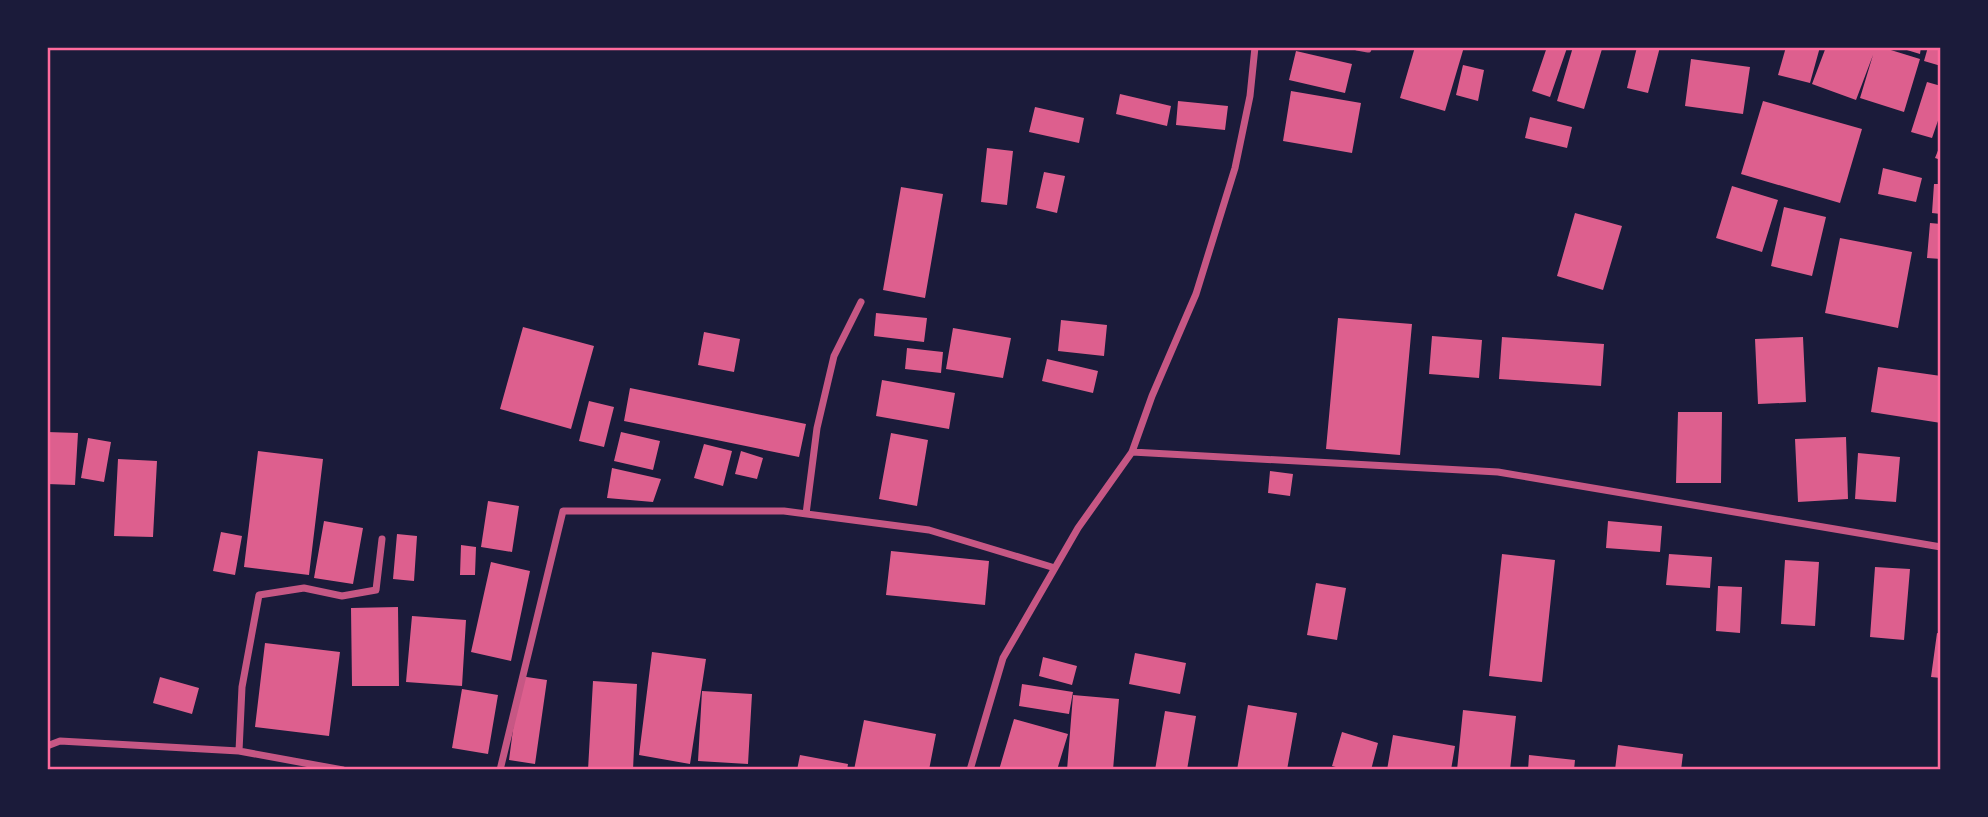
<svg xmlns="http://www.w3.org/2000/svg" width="1988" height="817" viewBox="0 0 1988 817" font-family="'Sofia Sans Condensed',sans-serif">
	<rect width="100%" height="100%" fill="#1b1b3a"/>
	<path fill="#dd5f8e" d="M 1415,47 L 1464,47 L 1445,111 L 1400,98 Z
		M 1547,47 L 1567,48 L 1550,97 L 1532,91 Z
		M 1573,47 L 1596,47 L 1602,49 L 1584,109 L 1557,101 Z
		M 1637,47 L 1660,47 L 1648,93 L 1627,88 Z
		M 1786,47 L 1820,47 L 1810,83 L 1778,75 Z
		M 1826,47 L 1881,47 L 1920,59 L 1904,112 L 1860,98 L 1873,55 L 1856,100 L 1812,84 Z
		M 1897,47 L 1921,47 L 1920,54 Z
		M 1928,47 L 1941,47 L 1941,66 L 1924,61 Z
		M 1296,51 L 1352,64 L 1345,93 L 1289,80 Z
		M 1691,59 L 1750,67 L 1743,114 L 1685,106 Z
		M 1463,65 L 1484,70 L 1478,101 L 1456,95 Z
		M 1927,82 L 1941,86 L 1941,112 L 1932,138 L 1911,132 Z
		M 1291,91 L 1361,103 L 1352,153 L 1283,141 Z
		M 1120,94 L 1171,106 L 1167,126 L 1116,114 Z
		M 1178,101 L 1228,106 L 1225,130 L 1176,125 Z
		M 1763,101 L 1862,129 L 1840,203 L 1741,174 Z
		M 1035,107 L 1084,118 L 1079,143 L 1029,132 Z
		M 1530,117 L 1572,127 L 1567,148 L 1525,138 Z
		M 1941,143 L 1941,160 L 1935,158 Z
		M 987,148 L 1013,151 L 1007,205 L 981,202 Z
		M 1883,168 L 1922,178 L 1916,202 L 1878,194 Z
		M 1044,172 L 1065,176 L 1057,213 L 1036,208 Z
		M 1934,184 L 1941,184 L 1941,214 L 1932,213 Z
		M 1732,186 L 1778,200 L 1762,252 L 1716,238 Z
		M 901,187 L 943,194 L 925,298 L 883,290 Z
		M 1784,207 L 1826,217 L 1812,276 L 1771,266 Z
		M 1575,213 L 1622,226 L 1603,290 L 1557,276 Z
		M 1930,223 L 1941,224 L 1941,259 L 1927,258 Z
		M 1840,238 L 1912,252 L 1898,328 L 1825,313 Z
		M 876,313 L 927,318 L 924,342 L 874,336 Z
		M 1338,318 L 1412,324 L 1400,455 L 1326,449 Z
		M 1061,320 L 1107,325 L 1104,356 L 1058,351 Z
		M 523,327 L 594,346 L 571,429 L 500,409 Z
		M 953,328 L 1011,338 L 1003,378 L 946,369 Z
		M 704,332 L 740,339 L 734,372 L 698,365 Z
		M 1432,336 L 1482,340 L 1479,378 L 1429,374 Z
		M 1502,337 L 1604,344 L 1601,386 L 1499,379 Z
		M 1803,337 L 1806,402 L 1758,404 L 1755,339 Z
		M 907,348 L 943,352 L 941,373 L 905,369 Z
		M 1047,359 L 1098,371 L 1093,393 L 1042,381 Z
		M 1878,367 L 1941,376 L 1941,423 L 1871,412 Z
		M 882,380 L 955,393 L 949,429 L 876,416 Z
		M 630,388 L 806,424 L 799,457 L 624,421 Z
		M 589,401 L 614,407 L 604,447 L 579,441 Z
		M 1678,412 L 1722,412 L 1721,483 L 1676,483 Z
		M 47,432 L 78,433 L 75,485 L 47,484 Z
		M 621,432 L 660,441 L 653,470 L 614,461 Z
		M 891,433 L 928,440 L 917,506 L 879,499 Z
		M 1846,437 L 1848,499 L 1798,502 L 1795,439 Z
		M 88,438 L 111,442 L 104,482 L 81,478 Z
		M 704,444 L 732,451 L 723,486 L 694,478 Z
		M 258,451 L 323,459 L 309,575 L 244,567 Z
		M 741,451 L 763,458 L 757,479 L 735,474 Z
		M 1858,453 L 1900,457 L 1896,502 L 1855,499 Z
		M 118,459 L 157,461 L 153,537 L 114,536 Z
		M 612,468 L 661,479 L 653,502 L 607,498 Z
		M 1270,471 L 1293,474 L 1290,496 L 1268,493 Z
		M 488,501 L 519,506 L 512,552 L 481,547 Z
		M 324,521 L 363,528 L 353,584 L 314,578 Z
		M 1608,521 L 1662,526 L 1660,552 L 1606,548 Z
		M 221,532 L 242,536 L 235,575 L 213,571 Z
		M 397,534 L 417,536 L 414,581 L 393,579 Z
		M 461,545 L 476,547 L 475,575 L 460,575 Z
		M 891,551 L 989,561 L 985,605 L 886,595 Z
		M 1502,554 L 1555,560 L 1542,682 L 1489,676 Z
		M 1669,554 L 1712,557 L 1710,588 L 1666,585 Z
		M 1785,560 L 1819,562 L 1815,626 L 1781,624 Z
		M 491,562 L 530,571 L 511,661 L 471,652 Z
		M 1875,567 L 1910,569 L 1904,640 L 1870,637 Z
		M 1316,583 L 1346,588 L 1337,640 L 1307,635 Z
		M 1718,586 L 1742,587 L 1740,633 L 1716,631 Z
		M 398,607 L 399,686 L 352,686 L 351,608 Z
		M 412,616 L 466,620 L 462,686 L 406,682 Z
		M 1937,633 L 1941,634 L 1941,678 L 1931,677 Z
		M 265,643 L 340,652 L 329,736 L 255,727 Z
		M 652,652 L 706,659 L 690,764 L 639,755 Z
		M 1135,653 L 1186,663 L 1180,694 L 1129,684 Z
		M 1043,657 L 1077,666 L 1072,685 L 1039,676 Z
		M 520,676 L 547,680 L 535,764 L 509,760 Z
		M 160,677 L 199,688 L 192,714 L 153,703 Z
		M 593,681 L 637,684 L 633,770 L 588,770 Z
		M 1022,684 L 1073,692 L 1069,714 L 1019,706 Z
		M 462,689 L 498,695 L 488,754 L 452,748 Z
		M 702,691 L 752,694 L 748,764 L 698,761 Z
		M 1073,695 L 1119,699 L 1113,770 L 1067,770 Z
		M 1248,705 L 1297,713 L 1287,770 L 1237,770 Z
		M 1463,710 L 1516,716 L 1510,770 L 1457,770 Z
		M 1165,711 L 1196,716 L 1187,770 L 1155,770 Z
		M 1014,719 L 1068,734 L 1057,770 L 999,770 Z
		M 864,720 L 936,734 L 929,770 L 854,770 Z
		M 1342,732 L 1378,743 L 1371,770 L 1347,770 L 1332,766 Z
		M 1393,735 L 1455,746 L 1451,770 L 1387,770 Z
		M 1618,745 L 1683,754 L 1681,770 L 1615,770 Z
		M 800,755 L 848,764 L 847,770 L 797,770 Z
		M 1529,755 L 1575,760 L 1574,770 L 1528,770 Z"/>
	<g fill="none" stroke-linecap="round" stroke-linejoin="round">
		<path stroke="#c65784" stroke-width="7" d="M 1357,47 L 1368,49
			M 1132,452 L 1498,472 L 1941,547
			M 806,514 L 817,428 L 834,356 L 861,302
			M 47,746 L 60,741 L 239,751 L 343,770
			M 239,751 L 242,687 L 259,595 L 304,588 L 342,596 L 376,590 L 382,539
			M 500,770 L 563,511 L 784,511 L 929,530 L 1055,568
			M 970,770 L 1003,658 L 1078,528 L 1132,452 L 1152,396 L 1196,294 L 1235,168 L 1250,96 L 1255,47"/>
	</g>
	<rect width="1988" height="817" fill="none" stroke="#1b1b3a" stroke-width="98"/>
	<rect x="49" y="49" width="1890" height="719" fill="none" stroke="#ff6b9d" stroke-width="2.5"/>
</svg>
